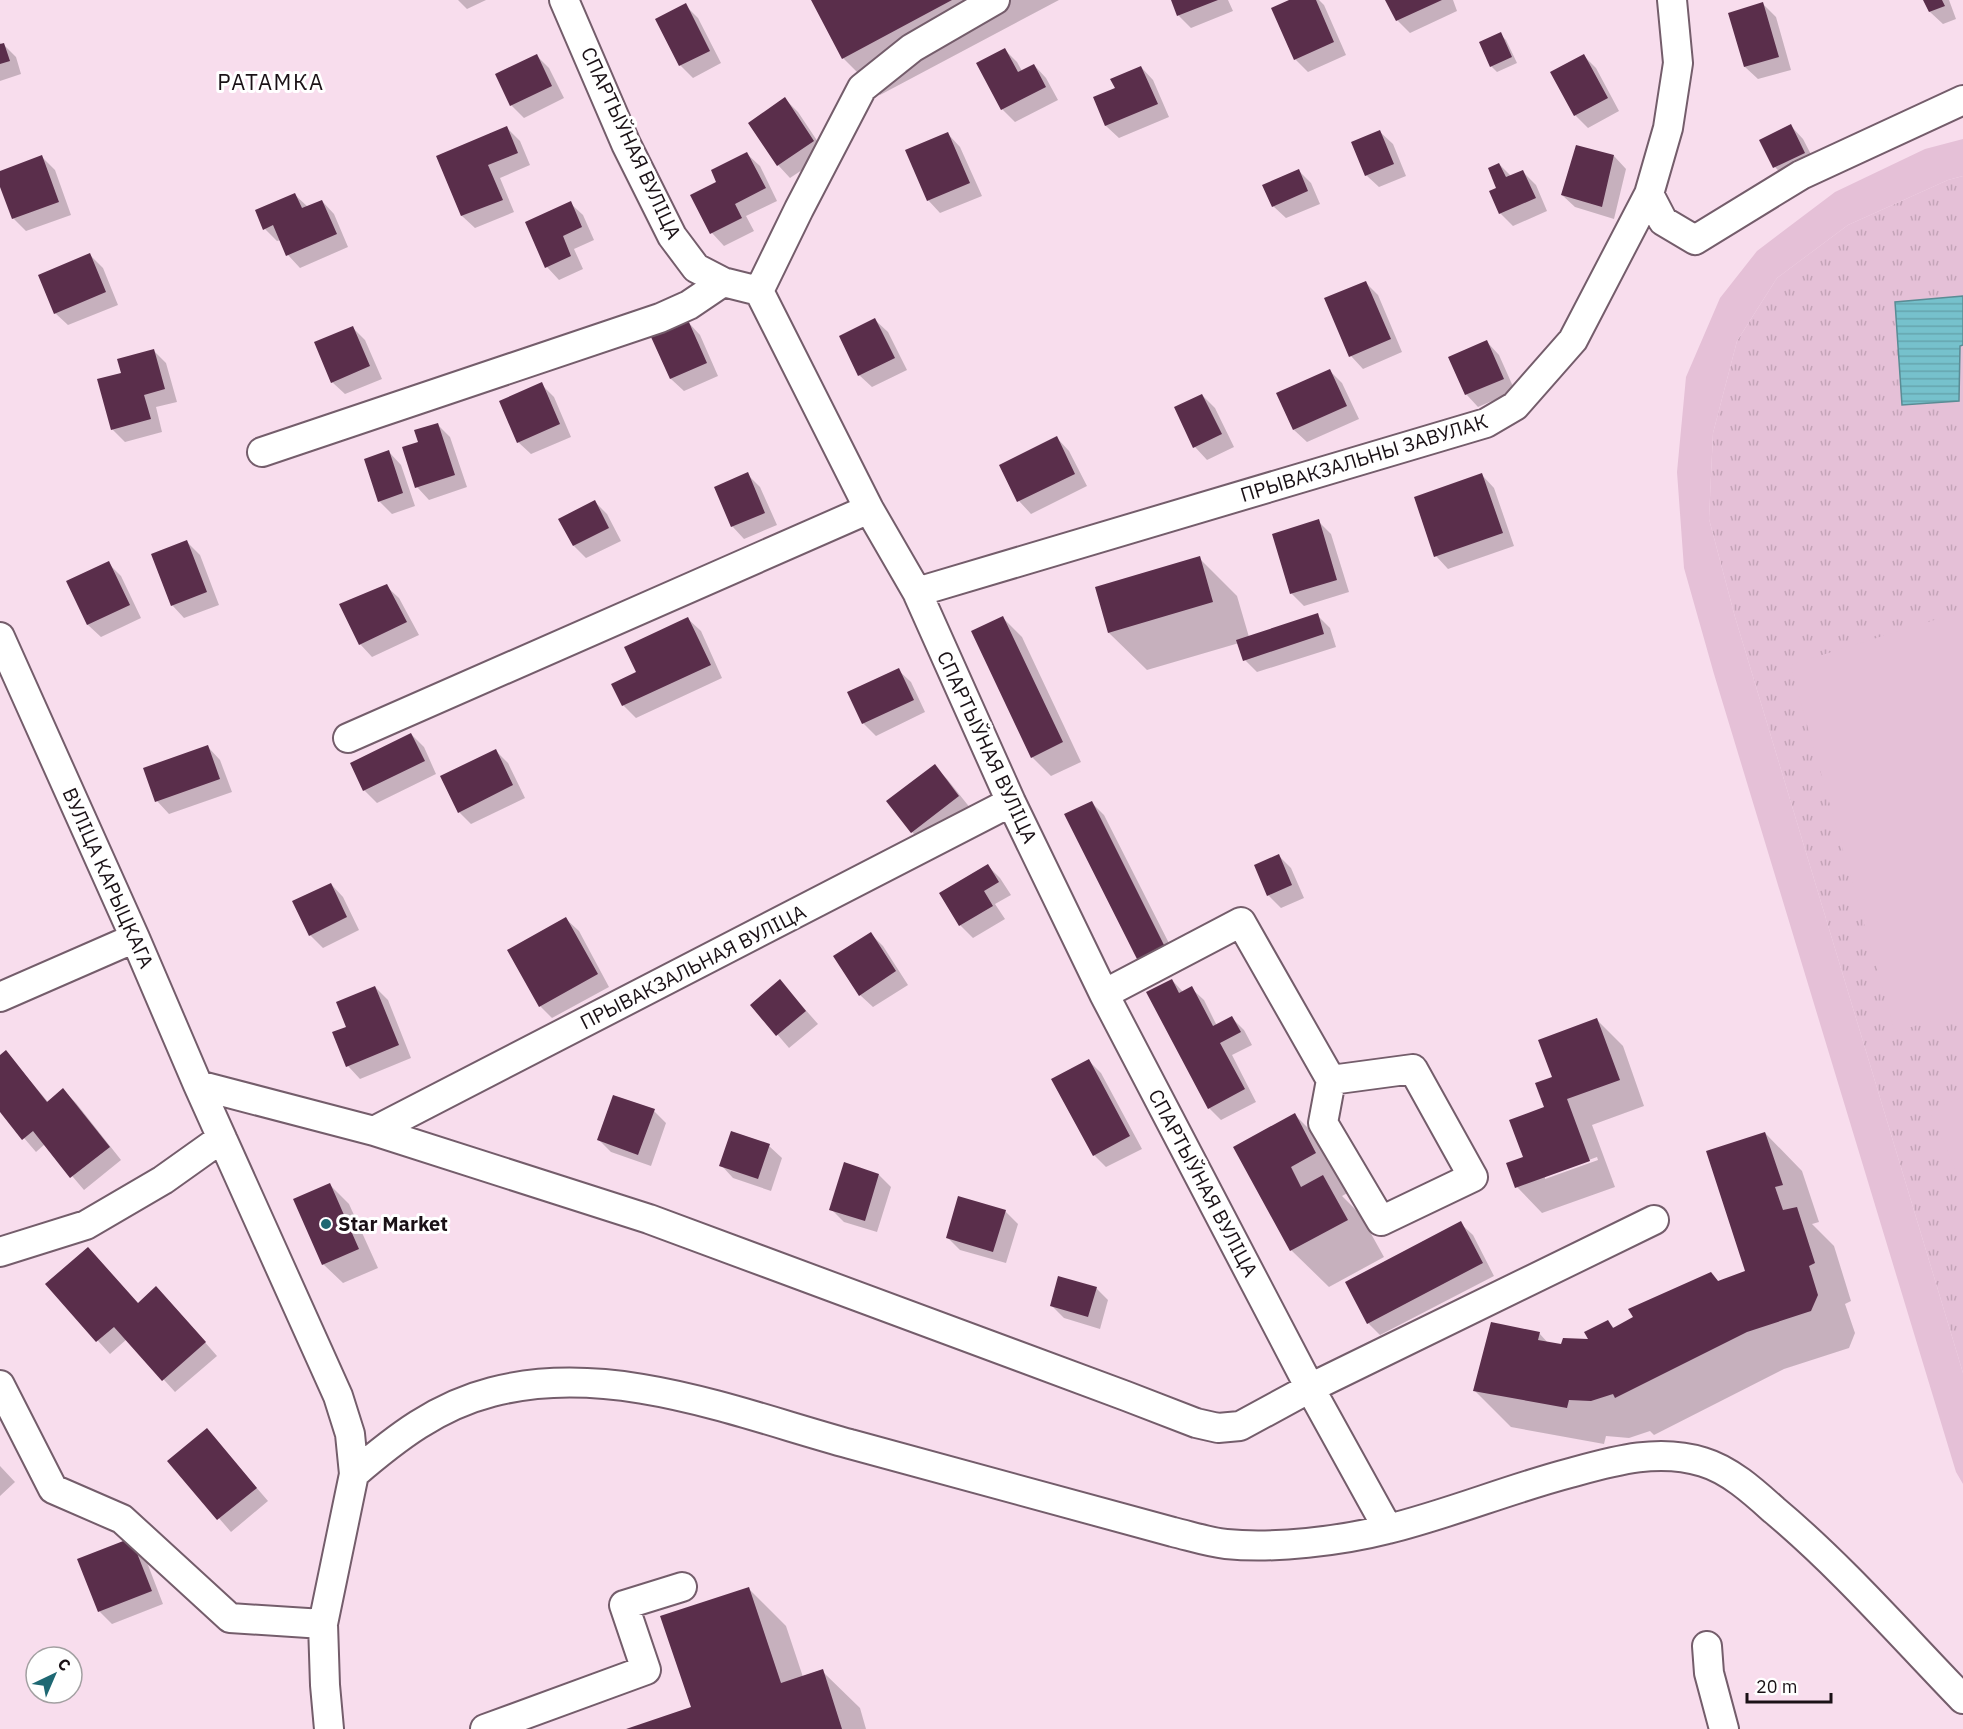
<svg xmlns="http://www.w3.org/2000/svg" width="1963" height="1729" viewBox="0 0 1963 1729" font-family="'IBM Plex Sans',sans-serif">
	<defs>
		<pattern id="grass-tufts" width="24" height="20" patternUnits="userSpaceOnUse" patternTransform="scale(1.5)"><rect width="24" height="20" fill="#e5c0d7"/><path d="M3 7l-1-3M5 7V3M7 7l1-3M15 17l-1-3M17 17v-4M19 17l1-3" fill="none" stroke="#c4a4b8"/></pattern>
		<pattern id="water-rules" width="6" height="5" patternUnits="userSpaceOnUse" patternTransform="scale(1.5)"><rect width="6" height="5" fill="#76c1cc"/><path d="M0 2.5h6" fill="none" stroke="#66a5ae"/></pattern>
	</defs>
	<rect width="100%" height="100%" fill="#f8dded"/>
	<path fill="url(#grass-tufts)" d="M 1963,176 L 1963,1373 L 1735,617 L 1709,519 L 1713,433 L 1737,341 L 1777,278 L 1848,225 L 1948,180 Z"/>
	<path fill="#e5c0d7" d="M 1963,139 L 1963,176 L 1948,180 L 1848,225 L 1777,278 L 1737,341 L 1713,433 L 1709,519 L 1735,617 L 1963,1373 L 1963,1484 L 1956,1472 L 1714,674 L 1684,568 L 1677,472 L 1686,377 L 1720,298 L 1757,251 L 1835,192 L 1925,149 Z
		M 1963,611 L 1963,1011 L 1895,1032 L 1790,665 Z
		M 1963,1097 L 1963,1187 L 1930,1111 Z"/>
	<path fill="url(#water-rules)" stroke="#5a8c95" stroke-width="1.5" d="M 1963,296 L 1963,345 L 1960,346 L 1959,401 L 1902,405 L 1895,302 Z"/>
	<path fill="#0003" fill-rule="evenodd" d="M 458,0 L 486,0 L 467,9 Z
		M 812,0 L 1059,0 L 880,95 L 843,58 Z
		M 1172,0 L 1228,0 L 1233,11 L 1191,28 L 1179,16 Z
		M 1293,0 L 1319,0 L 1324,5 L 1346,55 L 1308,72 L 1295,59 Z
		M 1387,0 L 1453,0 L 1457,11 L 1410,33 L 1397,20 Z
		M 1925,0 L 1949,0 L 1956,19 L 1943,24 L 1930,12 Z
		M 1763,4 L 1776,17 L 1791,70 L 1758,79 L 1745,67 Z
		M 685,5 L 698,18 L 721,63 L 693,78 L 680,65 Z
		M 1500,34 L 1506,40 L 1517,63 L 1497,72 L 1491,66 Z
		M 0,42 L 1,45 L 3,44 L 16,57 L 21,74 L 0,81 Z
		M 1005,50 L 1017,62 L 1022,71 L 1034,65 L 1046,78 L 1058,100 L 1015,122 L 1002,109 L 978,63 Z
		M 537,56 L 549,68 L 564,98 L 524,118 L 511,105 Z
		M 1584,56 L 1596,68 L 1619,111 L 1588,128 L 1575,115 L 1552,73 Z
		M 1141,67 L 1153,80 L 1169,117 L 1119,138 L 1106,126 L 1095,98 L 1117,89 Z
		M 785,99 L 798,112 L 826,154 L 790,178 L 778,165 Z
		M 1791,126 L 1803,139 L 1817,166 L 1787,180 L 1775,167 L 1761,140 Z
		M 507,128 L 520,141 L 530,165 L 500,178 L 514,212 L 475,228 L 462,216 L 438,157 Z
		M 1380,132 L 1393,144 L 1406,176 L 1379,187 L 1366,175 Z
		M 948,134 L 960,147 L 982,196 L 940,213 L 928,200 Z
		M 747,154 L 760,166 L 777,201 L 746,216 L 754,231 L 724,246 L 712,233 L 692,195 L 718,182 Z
		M 1614,156 L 1626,169 L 1614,219 L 1575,207 L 1562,195 Z
		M 42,157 L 55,170 L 71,215 L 26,231 L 13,218 L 0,183 L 0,172 Z
		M 1499,164 L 1512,177 L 1523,172 L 1536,185 L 1547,211 L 1513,226 L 1500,213 Z
		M 1299,171 L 1311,183 L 1320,204 L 1286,218 L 1273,206 Z
		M 295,195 L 308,207 L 322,201 L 334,214 L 348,247 L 300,268 L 288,255 L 281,240 L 277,241 L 265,229 Z
		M 570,203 L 583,215 L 594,240 L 574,249 L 583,269 L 559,280 L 547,267 Z
		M 90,255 L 103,268 L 118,305 L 68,325 L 55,313 Z
		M 1365,282 L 1378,295 L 1402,352 L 1363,369 L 1351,356 Z
		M 875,320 L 888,332 L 907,370 L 872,387 L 859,375 Z
		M 688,322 L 700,335 L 718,376 L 684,391 L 671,379 L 653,337 Z
		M 352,327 L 365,340 L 382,379 L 345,394 L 332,382 Z
		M 1487,342 L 1499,355 L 1515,391 L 1478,407 L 1466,394 Z
		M 153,350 L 166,363 L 177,402 L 156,407 L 162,432 L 125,442 L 112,429 Z
		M 1330,371 L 1342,383 L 1359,419 L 1307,442 L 1294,430 Z
		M 541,384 L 554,397 L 571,437 L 531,454 L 518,442 Z
		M 1202,395 L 1215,408 L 1234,447 L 1207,460 L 1195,447 L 1176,408 Z
		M 437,424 L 450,437 L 467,487 L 429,500 L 417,487 L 420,443 Z
		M 1057,438 L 1069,451 L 1087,486 L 1031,514 L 1019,501 Z
		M 389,452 L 401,465 L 415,506 L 392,514 L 379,501 Z
		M 747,474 L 760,487 L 777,525 L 744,539 L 732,526 Z
		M 1482,475 L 1494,488 L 1514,546 L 1448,569 L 1436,556 Z
		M 595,502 L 607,514 L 621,541 L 586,558 L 574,546 Z
		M 1318,521 L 1331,534 L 1349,592 L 1304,606 L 1291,593 Z
		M 187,542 L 200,555 L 219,605 L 184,618 L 172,605 Z
		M 1199,558 L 1237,596 L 1249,637 L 1317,615 L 1330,628 L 1336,647 L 1257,672 L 1245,660 L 1239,643 L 1147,670 L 1109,633 L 1097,588 Z
		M 108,563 L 121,576 L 141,618 L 101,637 L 88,625 L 68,582 Z
		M 386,586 L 399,598 L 419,635 L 372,657 L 360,644 Z
		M 1003,618 L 1022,637 L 1081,762 L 1051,776 L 1032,757 Z
		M 688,619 L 701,631 L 722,678 L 636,718 L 623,705 L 638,673 Z
		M 898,670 L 911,682 L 925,712 L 876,736 L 863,723 Z
		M 411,734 L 424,747 L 436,774 L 377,803 L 364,790 Z
		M 208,747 L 220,760 L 232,792 L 169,814 L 157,801 Z
		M 495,750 L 508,763 L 525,798 L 471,824 L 459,812 Z
		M 934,766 L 947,779 L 971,809 L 925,845 L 912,832 L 889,801 Z
		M 1091,802 L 1104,815 L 1178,961 L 1153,974 Z
		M 1279,856 L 1291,868 L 1304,898 L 1281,908 L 1268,895 Z
		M 988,866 L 1000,878 L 1011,895 L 995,904 L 1005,919 L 973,938 L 960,925 Z
		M 331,884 L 343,897 L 359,930 L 323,948 L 310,935 Z
		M 566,919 L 579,931 L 609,987 L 552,1018 L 540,1006 Z
		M 871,934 L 883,946 L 908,985 L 873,1007 L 860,995 Z
		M 1172,980 L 1183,992 L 1191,988 L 1204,1000 L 1217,1026 L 1232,1018 L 1244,1030 L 1252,1045 L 1232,1055 L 1256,1102 L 1221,1120 L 1209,1108 Z
		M 780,981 L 818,1024 L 789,1048 L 752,1005 Z
		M 375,987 L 388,1000 L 411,1058 L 360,1079 L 348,1066 L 348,1028 Z
		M 1597,1020 L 1623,1046 L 1644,1106 L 1592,1125 L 1615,1187 L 1542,1213 L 1517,1187 L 1525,1158 L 1546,1108 L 1554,1078 ZM 1597,1157 L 1598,1160 L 1545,1179 L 1545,1176 Z
		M 6,1052 L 48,1102 L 63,1090 L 76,1103 L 121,1160 L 84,1190 L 45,1144 L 36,1152 L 0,1110 L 0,1057 Z
		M 1088,1060 L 1101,1073 L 1142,1149 L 1106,1167 L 1094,1155 Z
		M 654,1111 L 666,1123 L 651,1166 L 611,1152 L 598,1139 Z
		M 1295,1115 L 1332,1152 L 1353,1190 L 1342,1196 L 1360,1214 L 1384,1257 L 1329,1287 L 1291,1250 L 1235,1148 Z
		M 1765,1133 L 1802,1171 L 1819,1222 L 1812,1224 L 1834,1246 L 1851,1301 L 1845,1304 L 1855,1333 L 1849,1348 L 1784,1369 L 1654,1435 L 1650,1431 L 1629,1438 L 1606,1436 L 1604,1444 L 1511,1427 L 1474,1390 L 1539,1333 L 1549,1344 L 1562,1346 L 1591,1340 L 1608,1322 L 1615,1329 L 1711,1274 L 1719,1282 L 1747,1272 Z
		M 769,1146 L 782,1158 L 771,1191 L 733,1178 L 721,1165 Z
		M 879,1175 L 891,1187 L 877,1232 L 844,1222 L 831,1209 Z
		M 330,1185 L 349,1204 L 378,1268 L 343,1283 L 323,1264 Z
		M 1005,1211 L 1018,1224 L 1006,1263 L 960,1250 L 947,1237 Z
		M 1460,1223 L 1473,1235 L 1494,1276 L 1380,1335 L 1368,1323 Z
		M 47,1285 L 139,1304 L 169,1301 L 217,1356 L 175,1392 L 127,1339 L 110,1354 Z
		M 1096,1288 L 1108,1300 L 1100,1329 L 1064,1318 L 1051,1305 Z
		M 207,1430 L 268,1501 L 231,1532 L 169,1461 Z
		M 0,1466 L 15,1482 L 0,1496 Z
		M 131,1540 L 143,1552 L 163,1604 L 112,1624 L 100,1612 L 79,1560 Z
		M 749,1589 L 786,1626 L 803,1677 L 822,1671 L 860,1708 L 866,1729 L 630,1729 L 693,1708 Z"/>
	<path fill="#5a2e4b" d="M 811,0 L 952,0 L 842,59 Z
		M 1171,0 L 1218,0 L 1177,16 Z
		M 1289,0 L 1316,0 L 1334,42 L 1294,60 L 1271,8 Z
		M 1385,0 L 1442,0 L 1396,21 Z
		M 1923,0 L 1942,0 L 1945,6 L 1929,12 Z
		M 1763,2 L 1779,57 L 1744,67 L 1728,13 Z
		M 686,3 L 710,51 L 679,66 L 655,19 Z
		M 1501,32 L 1512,57 L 1490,67 L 1479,42 Z
		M 4,43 L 10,61 L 0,64 L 0,44 Z
		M 1005,48 L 1018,72 L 1034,64 L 1046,87 L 1001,110 L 976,63 Z
		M 537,54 L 552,86 L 510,106 L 495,74 Z
		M 1584,54 L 1608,98 L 1574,116 L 1550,72 Z
		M 1141,66 L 1158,104 L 1105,126 L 1093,97 L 1115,88 L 1110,79 Z
		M 785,97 L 814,141 L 777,166 L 748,123 Z
		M 1791,124 L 1805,153 L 1773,168 L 1759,140 Z
		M 507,126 L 518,153 L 488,165 L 503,200 L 461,216 L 436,156 Z
		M 1380,130 L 1394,164 L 1365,176 L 1351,142 Z
		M 948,132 L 970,183 L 927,201 L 905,150 Z
		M 1576,145 L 1614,155 L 1602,207 L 1561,195 Z
		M 747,152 L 766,188 L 735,204 L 742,218 L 710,234 L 690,195 L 716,182 L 711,170 Z
		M 42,155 L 59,202 L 12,219 L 0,187 L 0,171 Z
		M 1499,163 L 1506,177 L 1523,170 L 1536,198 L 1499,214 L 1489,191 L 1496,188 L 1488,168 Z
		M 1299,169 L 1308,191 L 1272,207 L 1262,185 Z
		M 295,193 L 302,208 L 322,200 L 337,234 L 286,256 L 273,225 L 263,230 L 255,210 Z
		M 571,201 L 582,227 L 563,236 L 571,256 L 545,268 L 525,222 Z
		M 90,253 L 106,292 L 54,314 L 38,275 Z
		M 1366,281 L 1391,339 L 1349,357 L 1324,298 Z
		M 875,318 L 895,358 L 858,376 L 839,336 Z
		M 688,320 L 707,363 L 670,379 L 651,337 Z
		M 353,326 L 370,366 L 331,383 L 314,342 Z
		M 1487,340 L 1504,379 L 1465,395 L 1448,357 Z
		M 154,349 L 165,389 L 144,395 L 151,419 L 111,430 L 97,379 L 121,373 L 117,359 Z
		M 1330,369 L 1347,406 L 1293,430 L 1276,393 Z
		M 542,382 L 560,424 L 517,443 L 499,401 Z
		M 1202,394 L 1222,434 L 1193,448 L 1174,407 Z
		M 438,423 L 455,475 L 415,488 L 402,447 L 418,442 L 414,430 Z
		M 1057,436 L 1075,474 L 1017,502 L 999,465 Z
		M 389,450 L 403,493 L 378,502 L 364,459 Z
		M 748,472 L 765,513 L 731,527 L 714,487 Z
		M 1482,473 L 1503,533 L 1434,557 L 1414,497 Z
		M 595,500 L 609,528 L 573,546 L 558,519 Z
		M 1319,519 L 1337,580 L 1290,594 L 1272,534 Z
		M 187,540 L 207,592 L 171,606 L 151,554 Z
		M 1200,556 L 1213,602 L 1108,633 L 1095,587 Z
		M 109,561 L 130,605 L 87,625 L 66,581 Z
		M 387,584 L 407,622 L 359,645 L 339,604 Z
		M 1318,613 L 1324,634 L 1243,661 L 1236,640 Z
		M 1003,616 L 1063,742 L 1031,758 L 971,631 Z
		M 688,617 L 711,665 L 622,706 L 611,684 L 636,672 L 624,647 Z
		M 899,668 L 914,700 L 862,724 L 847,692 Z
		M 411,733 L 425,761 L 363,791 L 350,763 Z
		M 208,745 L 220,779 L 155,802 L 143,768 Z
		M 496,749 L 513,785 L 458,813 L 440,776 Z
		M 935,764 L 959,796 L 911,833 L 886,801 Z
		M 1092,801 L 1166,949 L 1139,963 L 1064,814 Z
		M 1279,854 L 1292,885 L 1267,896 L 1254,865 Z
		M 988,864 L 999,882 L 984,891 L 993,906 L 959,926 L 939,893 Z
		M 331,883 L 347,917 L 309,936 L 292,901 Z
		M 566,917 L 598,974 L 539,1007 L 507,950 Z
		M 871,932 L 896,971 L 859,996 L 833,956 Z
		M 780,979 L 806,1011 L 776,1036 L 750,1005 Z
		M 1172,979 L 1179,993 L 1192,986 L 1213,1026 L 1232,1016 L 1241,1032 L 1220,1043 L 1245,1089 L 1208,1109 L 1146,992 Z
		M 375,986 L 399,1045 L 346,1067 L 332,1032 L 346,1027 L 336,1002 Z
		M 1597,1018 L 1620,1080 L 1567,1099 L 1590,1161 L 1515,1188 L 1506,1163 L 1523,1157 L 1509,1120 L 1544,1107 L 1535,1083 L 1552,1077 L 1538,1040 Z
		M 6,1050 L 47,1102 L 63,1088 L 110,1147 L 70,1178 L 33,1131 L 22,1140 L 0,1112 L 0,1055 Z
		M 1089,1059 L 1130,1136 L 1093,1156 L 1051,1079 Z
		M 613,1095 L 655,1109 L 638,1155 L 597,1140 Z
		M 1295,1113 L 1316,1153 L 1291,1167 L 1301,1187 L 1323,1175 L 1348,1220 L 1290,1251 L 1233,1147 Z
		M 731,1131 L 770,1144 L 758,1179 L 719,1166 Z
		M 1765,1132 L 1783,1185 L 1775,1187 L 1783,1210 L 1797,1207 L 1815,1263 L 1809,1266 L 1818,1295 L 1811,1311 L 1747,1332 L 1615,1398 L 1613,1394 L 1591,1401 L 1569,1400 L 1567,1408 L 1473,1391 L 1491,1322 L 1540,1332 L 1538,1340 L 1561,1344 L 1563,1338 L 1588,1339 L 1584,1332 L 1608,1320 L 1613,1328 L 1633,1317 L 1628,1309 L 1711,1272 L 1718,1281 L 1745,1271 L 1706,1151 Z
		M 844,1162 L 879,1174 L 865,1221 L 829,1210 Z
		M 330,1183 L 359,1249 L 322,1265 L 293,1199 Z
		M 958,1196 L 1006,1210 L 993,1252 L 946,1238 Z
		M 1461,1221 L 1483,1263 L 1367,1324 L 1345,1282 Z
		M 88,1247 L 138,1303 L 156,1286 L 206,1342 L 162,1381 L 114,1327 L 96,1342 L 45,1284 Z
		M 1058,1276 L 1097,1287 L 1088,1317 L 1050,1306 Z
		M 207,1428 L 257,1488 L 217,1520 L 167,1461 Z
		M 131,1538 L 152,1591 L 98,1612 L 77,1559 Z
		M 749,1587 L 781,1683 L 823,1669 L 842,1729 L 626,1729 L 691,1707 L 660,1616 Z"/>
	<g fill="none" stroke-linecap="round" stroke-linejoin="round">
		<defs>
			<path id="minor" d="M 564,0 L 626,144 L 672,236 L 696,268 L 723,282 L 759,291 L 869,509 L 917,592 L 1011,802 L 1104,994 L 1310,1388 L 1388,1529
				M 1649,194 L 1663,221 L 1695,240 L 1801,175 L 1963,100
				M 759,291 L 799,209 L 862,88 L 912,48 L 995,0
				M 262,452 L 660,318 L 689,305 L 723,282
				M 917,592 L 1486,423 L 1515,406 L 1573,340 L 1649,194 L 1668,128 L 1678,63 L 1672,0
				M 0,637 L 135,938 L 198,1085 L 338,1396 L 350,1434 L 354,1474 L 323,1624 L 325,1685 L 329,1729
				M 348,738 L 869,509
				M 1104,994 L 1241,922 L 1331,1080 L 1323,1123 L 1381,1221 L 1473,1177 L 1413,1069 L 1331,1080
				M 0,997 L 135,938
				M 198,1085 L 374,1131 L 649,1219 L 1126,1396 L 1196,1423 L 1218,1428 L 1240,1426 L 1310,1388 L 1654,1220
				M 374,1131 L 1011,802
				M 0,1252 L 86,1225 L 163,1180 L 222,1138
				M 0,1385 L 53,1489 L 122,1519 L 230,1618 L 323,1624
				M 354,1474 C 396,1438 437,1406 492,1392 C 610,1361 737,1413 850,1444 C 958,1473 1066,1502 1173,1532 C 1190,1536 1208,1542 1226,1544 C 1274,1549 1341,1541 1388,1529 C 1449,1514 1509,1489 1570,1473 C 1614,1461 1658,1448 1703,1462 C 1730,1470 1754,1492 1774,1510 C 1842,1567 1901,1635 1963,1699
				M 1707,1646 L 1709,1673 L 1724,1729
				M 485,1729 L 646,1670 L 624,1605 L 682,1587"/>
		</defs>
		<use href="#minor" stroke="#745d6b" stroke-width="32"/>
		<use href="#minor" stroke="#fff" stroke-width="28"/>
	</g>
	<circle fill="#1e6873" stroke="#fff" stroke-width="2" cx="326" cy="1224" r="6"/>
	<g text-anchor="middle" stroke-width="6" stroke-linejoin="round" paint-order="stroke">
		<g font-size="20" fill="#1a1116" stroke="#fff">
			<text transform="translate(631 143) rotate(65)" y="7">СПАРТЫЎНАЯ ВУЛІЦА</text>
			<text transform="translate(1364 458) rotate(-17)" y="7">ПРЫВАКЗАЛЬНЫ ЗАВУЛАК</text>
			<text transform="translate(987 747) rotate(65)" y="7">СПАРТЫЎНАЯ ВУЛІЦА</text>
			<text transform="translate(108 878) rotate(66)" y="7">ВУЛІЦА КАРЫЦКАГА</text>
			<text transform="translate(693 967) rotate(-27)" y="7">ПРЫВАКЗАЛЬНАЯ ВУЛІЦА</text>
			<text transform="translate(1203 1183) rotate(62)" y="7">СПАРТЫЎНАЯ ВУЛІЦА</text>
		</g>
		<g font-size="20" font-weight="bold" fill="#1a1116" stroke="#fff" text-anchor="start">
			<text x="338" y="1231">Star Market</text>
		</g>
		<g font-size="22" letter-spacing="1.5" fill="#1a1116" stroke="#fff">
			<text x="271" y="90">РАТАМКА</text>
		</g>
	</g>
	<g transform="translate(54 1675) rotate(44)"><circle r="28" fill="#ffffff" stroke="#a3a0a2" stroke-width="1.5"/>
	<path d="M0-4.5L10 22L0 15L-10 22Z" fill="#1e6873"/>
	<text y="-9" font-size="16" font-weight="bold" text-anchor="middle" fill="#1a1116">С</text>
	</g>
	<path d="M1747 1693v9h84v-9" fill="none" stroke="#1a1116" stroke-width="3"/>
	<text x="1756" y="1693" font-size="18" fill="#1a1116" stroke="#ffffff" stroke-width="4.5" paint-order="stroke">20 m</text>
</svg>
